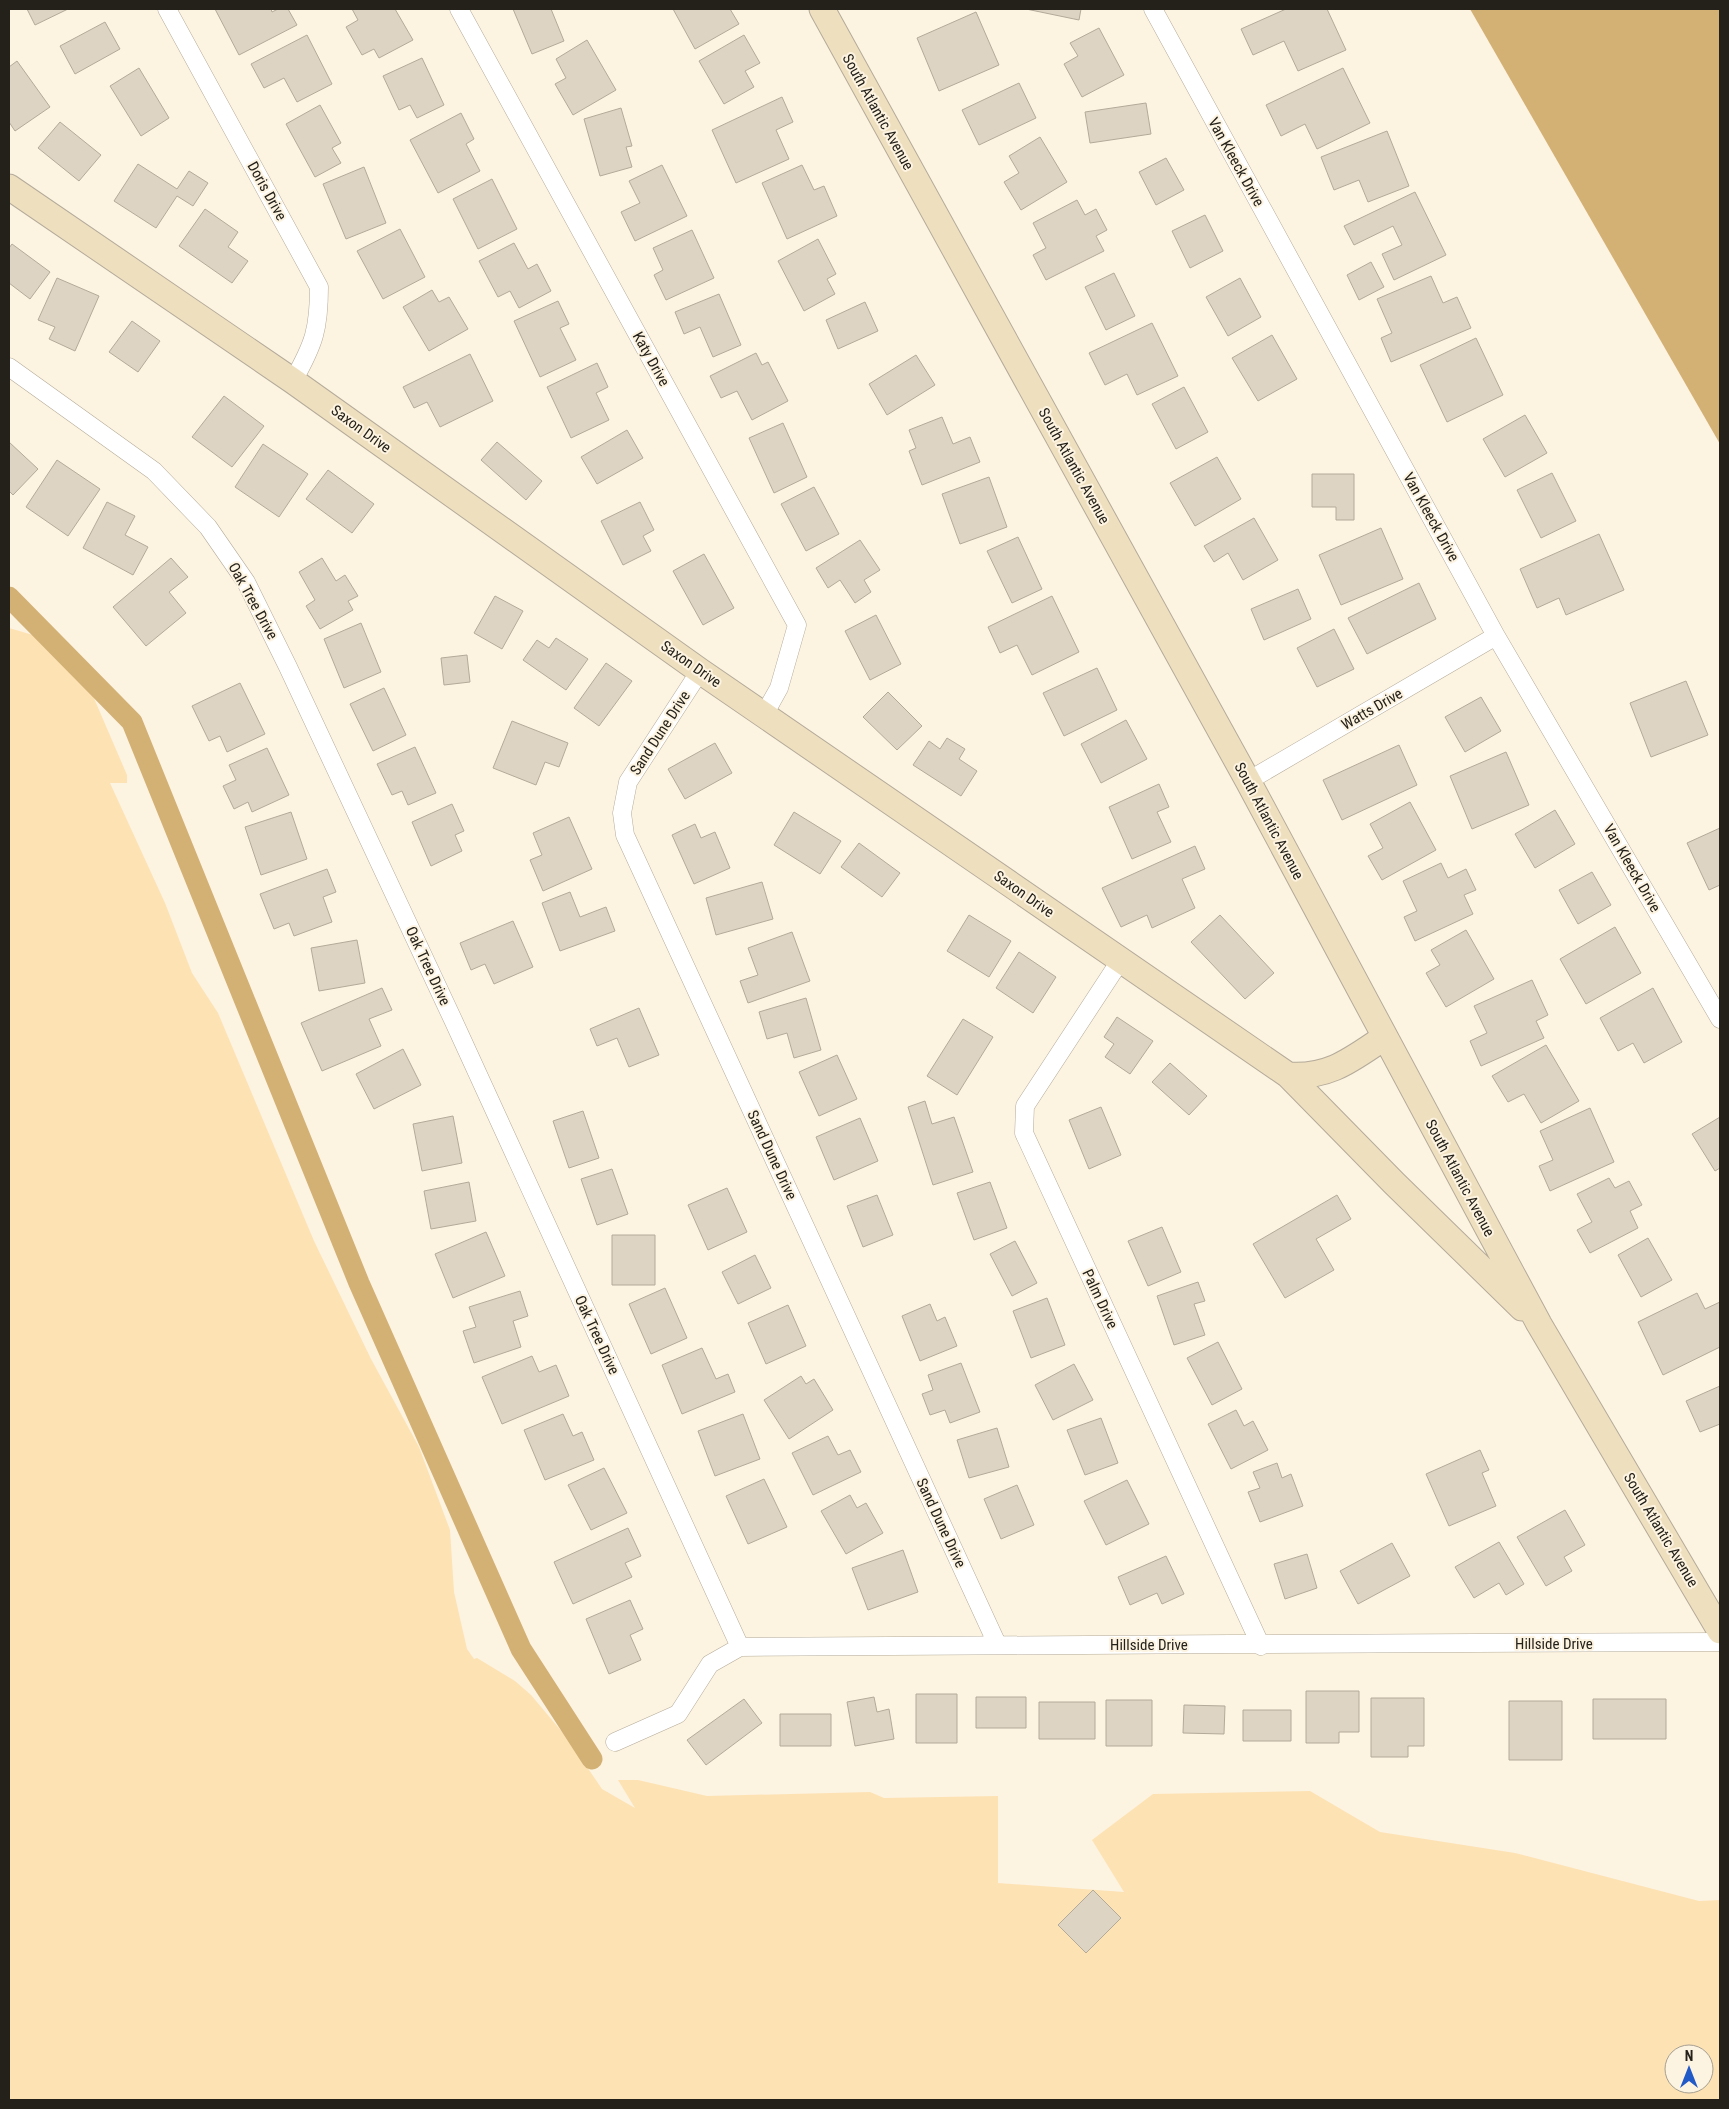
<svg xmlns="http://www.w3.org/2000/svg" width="1729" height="2109" viewBox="0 0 1729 2109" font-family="'Roboto Condensed',sans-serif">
	<rect width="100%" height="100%" fill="#fdf3e1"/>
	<path fill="#fde2b4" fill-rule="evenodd" d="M 9,628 L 33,635 L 93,696 L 127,775 L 127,783 L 110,783 L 165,903 L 192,973 L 218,1013 L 314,1241 L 371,1359 L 419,1447 L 450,1530 L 454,1592 L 467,1649 L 474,1659 L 477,1658 L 515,1681 L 531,1695 L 568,1739 L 602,1789 L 635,1808 L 618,1780 L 638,1780 L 707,1796 L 870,1792 L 884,1798 L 998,1796 L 998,1883 L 1124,1892 L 1092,1840 L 1153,1794 L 1310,1791 L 1380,1832 L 1515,1853 L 1699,1901 L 1720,1900 L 1720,2100 L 9,2100 ZM 1674,2054 L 1704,2054 L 1704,2084 L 1674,2084 Z"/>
	<path fill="#d3b175" d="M 1470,9 L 1720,9 L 1720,444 Z"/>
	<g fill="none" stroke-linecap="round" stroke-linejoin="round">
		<path stroke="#d3b175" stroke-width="21" d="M 9,597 L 132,722 L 359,1283 L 521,1649 L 592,1759"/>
	</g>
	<path fill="#ded4c3" stroke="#b4aa9a" d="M 27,9 L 68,9 L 35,25 Z
		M 215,9 L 271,9 L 272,12 L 278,9 L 288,9 L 297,25 L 239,55 Z
		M 352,9 L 395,9 L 413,40 L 379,58 L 374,49 L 362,55 L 346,27 L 358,20 Z
		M 513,9 L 551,9 L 564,41 L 532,54 Z
		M 673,9 L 730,9 L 739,24 L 695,49 Z
		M 1026,9 L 1081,9 L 1079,20 Z
		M 1286,9 L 1327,9 L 1346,50 L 1298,71 L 1284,41 L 1253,55 L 1241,29 Z
		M 976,12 L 999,65 L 939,91 L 917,38 Z
		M 105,22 L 120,49 L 75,74 L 60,46 Z
		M 1099,28 L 1124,75 L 1082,97 L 1064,64 L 1078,56 L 1070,43 Z
		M 307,35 L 332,84 L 297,102 L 284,78 L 264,88 L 251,64 Z
		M 744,35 L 760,63 L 745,71 L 754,87 L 724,104 L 699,61 Z
		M 587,40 L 616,90 L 573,115 L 555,84 L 566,78 L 556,59 Z
		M 422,58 L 444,105 L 417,118 L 410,105 L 399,110 L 383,76 Z
		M 17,61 L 50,107 L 15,131 L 9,122 L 9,67 Z
		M 139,68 L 169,118 L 141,136 L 110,86 Z
		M 1343,68 L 1370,123 L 1317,149 L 1305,124 L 1281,136 L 1266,105 Z
		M 1019,83 L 1036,118 L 979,145 L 962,110 Z
		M 782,97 L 793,122 L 776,130 L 789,159 L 736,183 L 712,130 Z
		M 1146,103 L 1151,134 L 1090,143 L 1085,112 Z
		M 320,105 L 341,143 L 332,148 L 341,163 L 315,177 L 286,124 Z
		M 621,108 L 632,146 L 626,147 L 632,167 L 600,176 L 584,119 Z
		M 461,113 L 474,139 L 466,144 L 480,171 L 438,193 L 410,140 Z
		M 60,122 L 101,155 L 79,181 L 38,148 Z
		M 1387,131 L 1409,186 L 1368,202 L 1359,180 L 1334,190 L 1321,157 Z
		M 1040,137 L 1067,182 L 1021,210 L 1004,182 L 1019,173 L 1009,156 Z
		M 1166,158 L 1184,190 L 1156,205 L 1139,172 Z
		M 138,164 L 177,189 L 189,171 L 208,183 L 193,206 L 177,196 L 156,228 L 114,201 Z
		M 662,165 L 687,216 L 635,241 L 621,212 L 640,203 L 629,181 Z
		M 802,165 L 814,190 L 824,186 L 837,216 L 787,239 L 762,183 Z
		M 364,167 L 386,223 L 346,239 L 323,184 Z
		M 492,179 L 517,229 L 478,249 L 453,199 Z
		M 1415,192 L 1446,255 L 1394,280 L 1382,254 L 1402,245 L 1393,226 L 1354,245 L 1344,226 Z
		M 1077,200 L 1085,215 L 1096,209 L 1107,230 L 1096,236 L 1104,251 L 1046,280 L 1033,255 L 1046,248 L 1033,223 Z
		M 205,209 L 238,232 L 228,247 L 248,261 L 232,283 L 179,246 Z
		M 1205,215 L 1223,251 L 1190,268 L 1172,231 Z
		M 400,229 L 425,277 L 383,299 L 357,251 Z
		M 692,230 L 714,278 L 666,300 L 654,275 L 663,270 L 653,248 Z
		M 818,239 L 836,274 L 827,279 L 835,294 L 804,311 L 778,261 Z
		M 514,243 L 528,269 L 537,264 L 551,291 L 519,308 L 510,291 L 498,297 L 479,261 Z
		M 12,244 L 50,272 L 30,299 L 9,283 L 9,248 Z
		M 1371,262 L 1384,287 L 1359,300 L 1347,275 Z
		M 1114,273 L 1135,316 L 1106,330 L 1085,287 Z
		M 1431,276 L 1443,303 L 1457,297 L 1471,328 L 1391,362 L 1381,338 L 1392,333 L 1377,299 Z
		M 57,278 L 99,296 L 75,351 L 49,339 L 55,327 L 38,320 Z
		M 1240,278 L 1261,317 L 1228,336 L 1206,297 Z
		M 432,290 L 439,302 L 449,297 L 468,329 L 429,351 L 403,307 Z
		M 719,294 L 741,345 L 713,357 L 700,327 L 684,334 L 675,312 Z
		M 558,301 L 569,324 L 560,328 L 576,360 L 540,377 L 514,321 Z
		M 865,302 L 878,331 L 838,349 L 826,320 Z
		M 132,321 L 160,341 L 138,372 L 109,352 Z
		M 1152,323 L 1178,376 L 1137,395 L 1127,374 L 1105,385 L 1089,353 Z
		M 1272,335 L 1297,379 L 1258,401 L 1232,358 Z
		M 1476,338 L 1503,395 L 1447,422 L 1420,365 Z
		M 756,353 L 762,365 L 768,362 L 788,401 L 752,420 L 737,391 L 721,398 L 710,376 Z
		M 470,354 L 493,401 L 440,427 L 427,402 L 414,408 L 403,387 Z
		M 916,355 L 935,385 L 887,415 L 869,384 Z
		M 597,363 L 608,387 L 596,393 L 609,420 L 571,438 L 547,387 Z
		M 1184,387 L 1208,432 L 1176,449 L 1152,404 Z
		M 224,396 L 264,426 L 232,467 L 192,437 Z
		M 1525,415 L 1547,453 L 1505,477 L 1483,439 Z
		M 942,417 L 953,444 L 970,437 L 980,462 L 922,485 L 909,451 L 916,448 L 909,430 Z
		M 783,423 L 807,477 L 774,493 L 749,438 Z
		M 627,430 L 643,458 L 597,484 L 581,457 Z
		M 9,442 L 38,469 L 13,495 L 9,491 Z
		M 497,442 L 542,481 L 526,500 L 481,460 Z
		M 263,444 L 308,474 L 279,517 L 235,487 Z
		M 1217,457 L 1241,499 L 1195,526 L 1170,483 Z
		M 57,460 L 100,489 L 68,536 L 26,507 Z
		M 328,470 L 374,504 L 352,533 L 306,499 Z
		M 1552,473 L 1576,521 L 1541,538 L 1517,490 Z
		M 1312,474 L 1354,474 L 1354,520 L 1336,520 L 1336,507 L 1312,507 Z
		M 989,477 L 1007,527 L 960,544 L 942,494 Z
		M 814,487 L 839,534 L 806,551 L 781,504 Z
		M 107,502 L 135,516 L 125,535 L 148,547 L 133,575 L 83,548 Z
		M 640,502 L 654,530 L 643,536 L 651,551 L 623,565 L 601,521 Z
		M 1254,518 L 1278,560 L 1243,580 L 1228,553 L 1214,562 L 1204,546 Z
		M 1381,528 L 1403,579 L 1341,605 L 1319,555 Z
		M 1599,534 L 1624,590 L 1566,615 L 1559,598 L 1537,608 L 1520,569 Z
		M 1018,537 L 1042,589 L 1012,603 L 987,551 Z
		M 860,540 L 880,570 L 864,580 L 871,592 L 855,603 L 840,580 L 828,588 L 816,568 Z
		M 704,554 L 734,608 L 703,625 L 673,571 Z
		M 171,558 L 188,577 L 169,592 L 186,613 L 146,646 L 113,607 Z
		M 322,558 L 336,581 L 345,575 L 358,596 L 348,601 L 353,610 L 320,629 L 306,606 L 315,600 L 299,572 Z
		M 1419,583 L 1436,619 L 1367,654 L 1348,618 Z
		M 1298,589 L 1311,619 L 1264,640 L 1251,609 Z
		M 495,596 L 523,611 L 502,649 L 474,633 Z
		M 1052,596 L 1079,652 L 1032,675 L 1017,645 L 1000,653 L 988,627 Z
		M 876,615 L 901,664 L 870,680 L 845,631 Z
		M 361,623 L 381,672 L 344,688 L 324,639 Z
		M 1334,629 L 1354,669 L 1317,687 L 1297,648 Z
		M 556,638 L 588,659 L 566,690 L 523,660 L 537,640 L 549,648 Z
		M 467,655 L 470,682 L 444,685 L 441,658 Z
		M 606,663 L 632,681 L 599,726 L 574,708 Z
		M 1097,668 L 1117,710 L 1064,736 L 1043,693 Z
		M 1686,681 L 1708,735 L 1651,757 L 1630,703 Z
		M 240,683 L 265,734 L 227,752 L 220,736 L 209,741 L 192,706 Z
		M 384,688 L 406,735 L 373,751 L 350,704 Z
		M 888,692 L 922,726 L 897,750 L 863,717 Z
		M 1481,697 L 1501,731 L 1465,752 L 1445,717 Z
		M 1126,720 L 1147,759 L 1101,783 L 1081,744 Z
		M 512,721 L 568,743 L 559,767 L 545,762 L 536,785 L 493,768 Z
		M 947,738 L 965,749 L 959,759 L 977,771 L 961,796 L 913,765 L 929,741 L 940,749 Z
		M 715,743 L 732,773 L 685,799 L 668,769 Z
		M 1399,745 L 1417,785 L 1342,820 L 1323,780 Z
		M 415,747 L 436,793 L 408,805 L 402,791 L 392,795 L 377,764 Z
		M 267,748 L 289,795 L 252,812 L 248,802 L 234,809 L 223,786 L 236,780 L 229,765 Z
		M 1506,752 L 1529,805 L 1472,829 L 1450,776 Z
		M 1159,784 L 1169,807 L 1157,812 L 1171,842 L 1132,859 L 1109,807 Z
		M 1410,802 L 1436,850 L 1382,880 L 1368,856 L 1383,848 L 1370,824 Z
		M 452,804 L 464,831 L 455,835 L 462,851 L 431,866 L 412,822 Z
		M 1555,810 L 1575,844 L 1535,868 L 1515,834 Z
		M 291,812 L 307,859 L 261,875 L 245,827 Z
		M 794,812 L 841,841 L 820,874 L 774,845 Z
		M 569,817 L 592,869 L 543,891 L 530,860 L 542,855 L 533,833 Z
		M 695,824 L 701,838 L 715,832 L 730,868 L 694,884 L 672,835 Z
		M 1720,828 L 1720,885 L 1709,890 L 1687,843 Z
		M 859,843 L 900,873 L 882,897 L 841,867 Z
		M 1195,846 L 1205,869 L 1182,879 L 1195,908 L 1152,928 L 1147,915 L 1121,927 L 1102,888 Z
		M 1441,863 L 1448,878 L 1466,869 L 1476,890 L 1464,895 L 1473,914 L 1415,941 L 1404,917 L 1417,911 L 1403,881 Z
		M 327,869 L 336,892 L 323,897 L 332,922 L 294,936 L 289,923 L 274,929 L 260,894 Z
		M 1592,872 L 1611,905 L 1578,924 L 1559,890 Z
		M 762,882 L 773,919 L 716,935 L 706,898 Z
		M 570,892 L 580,917 L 606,907 L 615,931 L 560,951 L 542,903 Z
		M 969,915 L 1011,941 L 989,977 L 947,951 Z
		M 1220,915 L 1274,973 L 1245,999 L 1191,942 Z
		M 513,921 L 533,967 L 494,984 L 485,964 L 471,970 L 460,943 Z
		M 1615,927 L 1641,973 L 1586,1004 L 1560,959 Z
		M 1466,930 L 1494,979 L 1446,1007 L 1426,973 L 1440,965 L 1431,950 Z
		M 792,932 L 810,981 L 748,1003 L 740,981 L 758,975 L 748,948 Z
		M 357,940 L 365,983 L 319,991 L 311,948 Z
		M 1019,952 L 1056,977 L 1033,1013 L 996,988 Z
		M 1532,980 L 1548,1015 L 1536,1021 L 1544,1038 L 1481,1066 L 1470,1041 L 1487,1033 L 1474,1006 Z
		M 382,988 L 392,1010 L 369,1019 L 381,1046 L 322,1071 L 301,1023 Z
		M 1653,988 L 1682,1042 L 1644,1063 L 1633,1043 L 1618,1051 L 1600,1018 Z
		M 806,998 L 821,1050 L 794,1058 L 787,1033 L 767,1039 L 759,1012 Z
		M 639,1008 L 659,1055 L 629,1067 L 617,1038 L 597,1046 L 590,1029 Z
		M 1117,1017 L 1153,1041 L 1130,1074 L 1105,1057 L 1114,1044 L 1104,1037 Z
		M 963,1019 L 993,1037 L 957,1095 L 927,1076 Z
		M 1546,1045 L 1579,1101 L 1541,1123 L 1524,1094 L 1508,1102 L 1492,1076 Z
		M 403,1049 L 421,1085 L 374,1109 L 356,1074 Z
		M 837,1055 L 857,1099 L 819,1116 L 799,1072 Z
		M 1170,1063 L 1207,1096 L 1189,1115 L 1152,1082 Z
		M 925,1101 L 932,1124 L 954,1117 L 973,1172 L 933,1185 L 908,1107 Z
		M 1101,1107 L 1121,1155 L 1089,1169 L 1069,1120 Z
		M 1590,1108 L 1614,1162 L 1550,1191 L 1539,1166 L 1553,1160 L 1540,1131 Z
		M 583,1111 L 599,1158 L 569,1168 L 553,1121 Z
		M 453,1116 L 462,1163 L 422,1171 L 413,1124 Z
		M 1720,1117 L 1720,1168 L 1715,1171 L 1692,1134 Z
		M 860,1118 L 878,1161 L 834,1180 L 816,1137 Z
		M 612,1169 L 628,1214 L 597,1225 L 581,1179 Z
		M 1609,1178 L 1615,1188 L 1629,1181 L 1642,1205 L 1630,1211 L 1638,1228 L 1590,1253 L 1577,1230 L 1592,1222 L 1577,1194 Z
		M 469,1182 L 476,1221 L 431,1229 L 424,1191 Z
		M 990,1182 L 1007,1228 L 974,1240 L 957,1193 Z
		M 727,1188 L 747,1232 L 708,1250 L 688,1205 Z
		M 877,1195 L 893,1235 L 863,1247 L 847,1206 Z
		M 1337,1195 L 1351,1219 L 1316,1239 L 1334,1270 L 1285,1298 L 1253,1244 Z
		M 1162,1227 L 1181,1272 L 1148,1286 L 1128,1241 Z
		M 486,1232 L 505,1276 L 453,1298 L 435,1254 Z
		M 612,1235 L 655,1235 L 655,1285 L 612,1285 Z
		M 1648,1238 L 1672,1280 L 1641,1297 L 1618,1255 Z
		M 1015,1241 L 1037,1283 L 1012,1296 L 990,1254 Z
		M 755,1255 L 771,1288 L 738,1304 L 722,1272 Z
		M 1198,1282 L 1205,1301 L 1194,1304 L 1205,1335 L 1174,1345 L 1157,1296 Z
		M 665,1288 L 687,1338 L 651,1354 L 629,1304 Z
		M 520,1291 L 528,1316 L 513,1321 L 521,1347 L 474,1363 L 463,1331 L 476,1327 L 469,1307 Z
		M 1697,1293 L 1705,1309 L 1720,1302 L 1720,1347 L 1663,1375 L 1638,1322 Z
		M 1047,1298 L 1065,1345 L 1031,1358 L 1013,1311 Z
		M 930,1304 L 937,1321 L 945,1317 L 957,1346 L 920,1361 L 902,1316 Z
		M 788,1305 L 806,1346 L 766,1364 L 748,1323 Z
		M 1218,1342 L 1242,1389 L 1212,1405 L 1187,1358 Z
		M 702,1348 L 716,1379 L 728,1374 L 735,1392 L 682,1414 L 662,1365 Z
		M 532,1356 L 539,1372 L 556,1365 L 569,1396 L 502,1424 L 482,1377 Z
		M 961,1363 L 980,1412 L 950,1423 L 945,1410 L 930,1415 L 922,1394 L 933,1390 L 928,1375 Z
		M 1074,1364 L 1093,1400 L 1053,1420 L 1035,1385 Z
		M 801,1376 L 806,1384 L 814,1379 L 833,1410 L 789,1439 L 764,1400 Z
		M 1720,1386 L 1720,1424 L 1700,1432 L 1686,1401 Z
		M 1236,1410 L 1244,1426 L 1253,1421 L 1268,1450 L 1231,1469 L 1208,1424 Z
		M 563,1414 L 573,1436 L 582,1432 L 594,1460 L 545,1480 L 524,1430 Z
		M 743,1414 L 760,1459 L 715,1476 L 698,1431 Z
		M 1101,1418 L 1118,1463 L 1085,1475 L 1067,1430 Z
		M 997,1428 L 1009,1467 L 969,1478 L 957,1440 Z
		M 828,1436 L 838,1455 L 850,1450 L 861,1472 L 813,1495 L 792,1453 Z
		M 1480,1450 L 1489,1470 L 1482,1473 L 1496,1506 L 1449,1526 L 1426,1474 Z
		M 1277,1463 L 1282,1478 L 1291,1474 L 1303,1506 L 1260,1522 L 1248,1492 L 1260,1488 L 1253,1472 Z
		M 604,1468 L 627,1513 L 591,1530 L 568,1485 Z
		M 764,1479 L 787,1527 L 748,1544 L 726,1496 Z
		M 1127,1480 L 1149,1524 L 1106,1545 L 1084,1501 Z
		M 1017,1485 L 1034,1525 L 1001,1539 L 984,1499 Z
		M 850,1495 L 857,1508 L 866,1503 L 883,1533 L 846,1554 L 821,1511 Z
		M 1565,1510 L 1585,1545 L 1564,1557 L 1572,1571 L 1546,1586 L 1517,1537 Z
		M 628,1528 L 641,1556 L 625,1563 L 632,1577 L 573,1604 L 554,1562 Z
		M 1499,1542 L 1524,1584 L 1506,1595 L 1499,1583 L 1474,1598 L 1455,1567 Z
		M 1392,1543 L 1410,1576 L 1358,1604 L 1340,1571 Z
		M 903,1550 L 918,1592 L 868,1610 L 852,1568 Z
		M 1307,1554 L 1317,1588 L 1285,1599 L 1274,1564 Z
		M 1166,1556 L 1184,1594 L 1162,1604 L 1157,1593 L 1130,1605 L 1118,1577 Z
		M 630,1600 L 643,1629 L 630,1635 L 641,1660 L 609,1674 L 586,1619 Z
		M 1306,1691 L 1359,1691 L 1359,1732 L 1339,1732 L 1339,1743 L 1306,1743 Z
		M 916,1694 L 957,1694 L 957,1743 L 916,1743 Z
		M 874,1697 L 877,1712 L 889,1709 L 894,1739 L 855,1746 L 847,1702 Z
		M 976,1697 L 1026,1697 L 1026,1728 L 976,1728 Z
		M 1371,1698 L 1424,1698 L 1424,1746 L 1408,1746 L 1408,1757 L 1371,1757 Z
		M 744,1699 L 762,1723 L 706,1765 L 687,1740 Z
		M 1593,1699 L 1666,1699 L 1666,1739 L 1593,1739 Z
		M 1106,1700 L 1152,1700 L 1152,1746 L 1106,1746 Z
		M 1509,1701 L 1562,1701 L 1562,1760 L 1509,1760 Z
		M 1039,1702 L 1095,1702 L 1095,1739 L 1039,1739 Z
		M 1184,1705 L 1225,1706 L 1224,1734 L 1183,1733 Z
		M 1243,1710 L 1291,1710 L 1291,1741 L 1243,1741 Z
		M 780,1714 L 831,1714 L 831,1746 L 780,1746 Z
		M 1093,1890 L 1121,1918 L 1086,1953 L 1058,1925 Z"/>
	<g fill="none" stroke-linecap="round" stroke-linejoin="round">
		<defs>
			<path id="street" d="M 167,9 L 319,287 C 319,329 314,344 293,381
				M 459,9 L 797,625 L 779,688 L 764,715
				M 1153,9 L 1496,636 L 1720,1019
				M 9,367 L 154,471 L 208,527 L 246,582 L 288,667 L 454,1022 L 740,1647
				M 700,671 L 628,782 L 622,813 L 625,835 L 997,1644
				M 1248,781 L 1496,636
				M 1120,961 L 1025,1106 L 1024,1133 L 1261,1646
				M 615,1742 L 678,1714 L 710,1664 L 740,1647 C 1067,1643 1393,1645 1720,1642"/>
			<path id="secondary" d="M 822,9 L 1248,781 L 1539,1324 L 1720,1631
				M 9,187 L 293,381 L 700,671 L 1288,1075 C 1330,1078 1352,1059 1385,1037
				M 1288,1075 L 1394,1183 L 1522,1308"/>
		</defs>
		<use href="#street" stroke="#b4ab9a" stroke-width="19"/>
		<use href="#secondary" stroke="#b4ab9a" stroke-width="27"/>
		<use href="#street" stroke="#fff" stroke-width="18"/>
		<use href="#secondary" stroke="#eedfbf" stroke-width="25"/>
	</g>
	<g text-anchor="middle" stroke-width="4" stroke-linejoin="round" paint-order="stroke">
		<g font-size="15" fill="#24211a" stroke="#fdf3e1">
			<text transform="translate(878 112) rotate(61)" y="5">South Atlantic Avenue</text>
			<text transform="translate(1236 162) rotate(61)" y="5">Van Kleeck Drive</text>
			<text transform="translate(267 191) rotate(61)" y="5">Doris Drive</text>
			<text transform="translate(651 359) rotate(61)" y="5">Katy Drive</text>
			<text transform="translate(361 429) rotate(36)" y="5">Saxon Drive</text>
			<text transform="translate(1074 466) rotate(61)" y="5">South Atlantic Avenue</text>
			<text transform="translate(1431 517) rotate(61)" y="5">Van Kleeck Drive</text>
			<text transform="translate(253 601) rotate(61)" y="5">Oak Tree Drive</text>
			<text transform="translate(691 664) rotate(35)" y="5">Saxon Drive</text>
			<text transform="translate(1372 709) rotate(-30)" y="5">Watts Drive</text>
			<text transform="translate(660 733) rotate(-57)" y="5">Sand Dune Drive</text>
			<text transform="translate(1269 821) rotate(62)" y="5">South Atlantic Avenue</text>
			<text transform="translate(1632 868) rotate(60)" y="5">Van Kleeck Drive</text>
			<text transform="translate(1024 894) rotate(35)" y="5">Saxon Drive</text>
			<text transform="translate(428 966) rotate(65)" y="5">Oak Tree Drive</text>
			<text transform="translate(772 1155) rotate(65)" y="5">Sand Dune Drive</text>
			<text transform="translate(1460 1178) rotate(62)" y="5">South Atlantic Avenue</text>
			<text transform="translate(1100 1299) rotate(65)" y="5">Palm Drive</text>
			<text transform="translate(597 1335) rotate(65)" y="5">Oak Tree Drive</text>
			<text transform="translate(941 1523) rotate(65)" y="5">Sand Dune Drive</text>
			<text transform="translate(1661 1530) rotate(59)" y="5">South Atlantic Avenue</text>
			<text x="1554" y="1649">Hillside Drive</text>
			<text x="1149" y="1650">Hillside Drive</text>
		</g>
	</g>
	<rect width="1729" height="2109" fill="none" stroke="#24211a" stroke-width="20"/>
	<g transform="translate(1689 2069)"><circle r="24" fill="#fdf3e1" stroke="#a69f91"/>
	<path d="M0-4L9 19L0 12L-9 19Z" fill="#225ac7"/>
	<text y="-8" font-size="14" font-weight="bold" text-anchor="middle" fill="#24211a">N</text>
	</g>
</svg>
